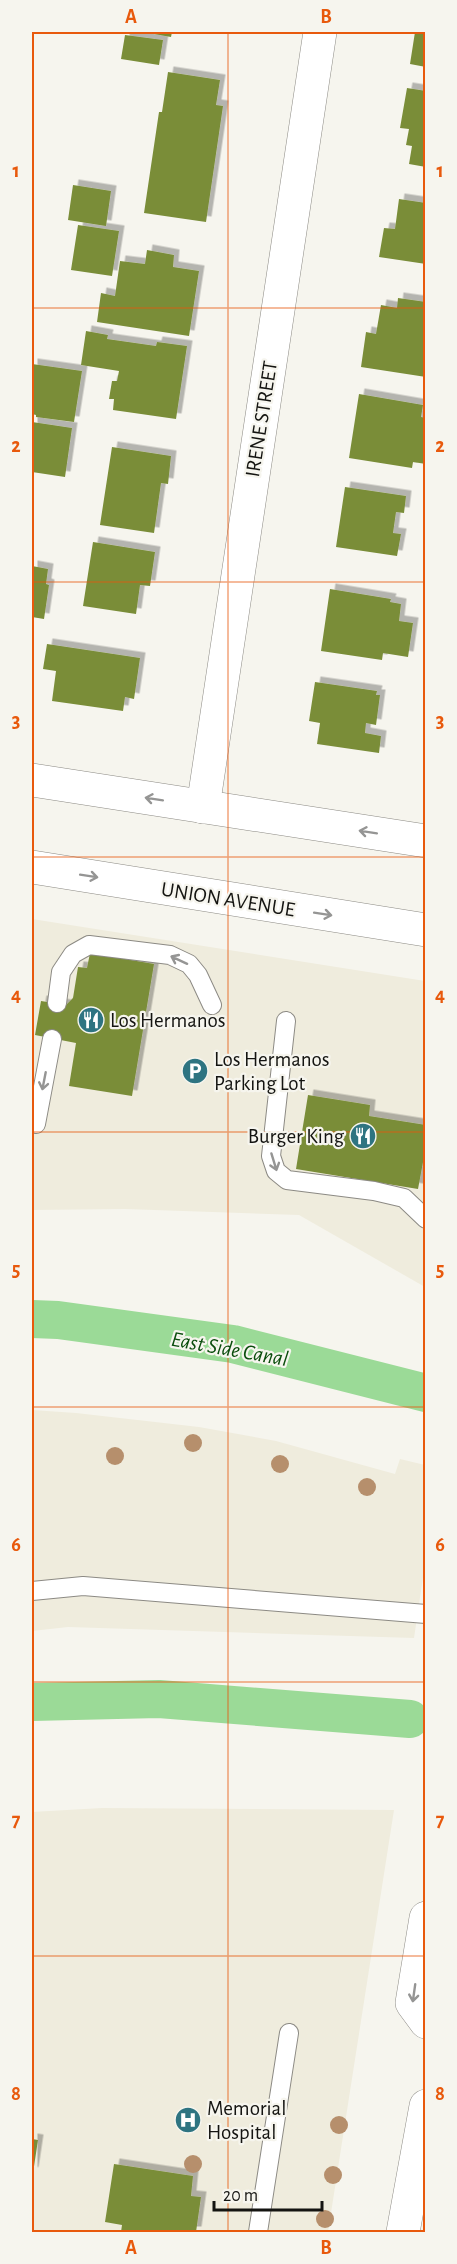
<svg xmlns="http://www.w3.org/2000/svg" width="457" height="2264" viewBox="0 0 457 2264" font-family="'Alegreya Sans',sans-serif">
	<defs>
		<filter id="shadow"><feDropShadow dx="5.5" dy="-5.5" stdDeviation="0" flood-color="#0004"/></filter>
	</defs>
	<rect width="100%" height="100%" fill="#f6f5ee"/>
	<path fill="#efecdd" d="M 32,919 L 425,981 L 425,1287 L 299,1215 L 125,1209 L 32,1210 Z
		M 32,1410 L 76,1413 L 199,1427 L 276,1441 L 395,1474 L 400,1459 L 425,1465 L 426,1557 L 414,1638 L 68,1627 L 32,1631 Z
		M 102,1808 L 394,1810 L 328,2232 L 32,2232 L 32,1812 Z"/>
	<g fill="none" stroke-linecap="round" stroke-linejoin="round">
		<path stroke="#9bda97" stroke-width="38" d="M 32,1319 L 58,1320 L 233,1344 L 426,1393
			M 32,1702 L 159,1699 L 410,1719"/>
	</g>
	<path fill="#7a8d39" filter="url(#shadow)" d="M 143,32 L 172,32 L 171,37 Z
		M 415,32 L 426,32 L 426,67 L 410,64 Z
		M 125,35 L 163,40 L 159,65 L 121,59 Z
		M 168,72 L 220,80 L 216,105 L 223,106 L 206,222 L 144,213 L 159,112 L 162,112 Z
		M 407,88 L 426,91 L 426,167 L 409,164 L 412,146 L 406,145 L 409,129 L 400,128 Z
		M 73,185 L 111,191 L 106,226 L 68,220 Z
		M 399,199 L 426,203 L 426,264 L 379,257 L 384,228 L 395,229 Z
		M 78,225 L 119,231 L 112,276 L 71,270 Z
		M 147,250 L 174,255 L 173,267 L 199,271 L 189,336 L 97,322 L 101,293 L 115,296 L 120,261 L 145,264 Z
		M 398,298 L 426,302 L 426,377 L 361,367 L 366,332 L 376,334 L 381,305 L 397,308 Z
		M 86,331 L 108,335 L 107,339 L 156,346 L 157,342 L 187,346 L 176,419 L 113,410 L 114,399 L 109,399 L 112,381 L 117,381 L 119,371 L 81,365 Z
		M 32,364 L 82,371 L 74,422 L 36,417 L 36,415 L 32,414 Z
		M 359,394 L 423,405 L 421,417 L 426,418 L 426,464 L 413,462 L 412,468 L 349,458 Z
		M 32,422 L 72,428 L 65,477 L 32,472 Z
		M 112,447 L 171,456 L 168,484 L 161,483 L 154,533 L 100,525 Z
		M 345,487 L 406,496 L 404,513 L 396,512 L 393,533 L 401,534 L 397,556 L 336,547 Z
		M 93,542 L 155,552 L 150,586 L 140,585 L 136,614 L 83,606 Z
		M 32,566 L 48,569 L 46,584 L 49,585 L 44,619 L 32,617 Z
		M 330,589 L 391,599 L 390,602 L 401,604 L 399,621 L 413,623 L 408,657 L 383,653 L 382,660 L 321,651 Z
		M 47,644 L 140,658 L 134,699 L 125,697 L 123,711 L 52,701 L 56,671 L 43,669 Z
		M 315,682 L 377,691 L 376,695 L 380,695 L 376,725 L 366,723 L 365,733 L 381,736 L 379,753 L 317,744 L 320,723 L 309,721 Z
		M 90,953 L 154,964 L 132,1096 L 69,1086 L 76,1043 L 35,1035 L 41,1001 L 66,1005 L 73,998 L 78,967 L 87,968 Z
		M 308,1095 L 370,1105 L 369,1116 L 426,1125 L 426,1146 L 418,1189 L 296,1169 Z
		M 32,2139 L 38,2140 L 33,2173 L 32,2172 Z
		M 114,2164 L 193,2176 L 191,2196 L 201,2197 L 196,2232 L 121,2232 L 122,2225 L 105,2222 Z"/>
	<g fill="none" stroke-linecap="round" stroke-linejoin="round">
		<defs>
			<path id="service" d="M 57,1003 L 61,972 L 73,954 L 89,945 L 170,955 L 189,964 L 198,975 L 212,1005
				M 286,1021 L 271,1156 L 276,1171 L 287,1180 L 374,1191 L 404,1198 L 426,1219
				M 36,1124 L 52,1039
				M 32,1591 L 83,1586 L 426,1614
				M 258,2232 L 289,2033"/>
			<path id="minor" d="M 203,807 L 320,32"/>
			<path id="tertiary" d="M 426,1918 L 412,2003 L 426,2022
				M 403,2232 L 426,2106"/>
			<path id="primary" d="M 32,780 L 426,841
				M 32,867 L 426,930"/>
		</defs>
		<use href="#service" stroke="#8c8a84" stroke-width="20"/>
		<use href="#minor" stroke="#8c8a84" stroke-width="34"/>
		<use href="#tertiary" stroke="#8c8a84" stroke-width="34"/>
		<use href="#primary" stroke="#8c8a84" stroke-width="34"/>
		<use href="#service" stroke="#fff" stroke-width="18"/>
		<use href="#minor" stroke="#fff" stroke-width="33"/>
		<use href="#tertiary" stroke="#fff" stroke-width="33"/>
		<use href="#primary" stroke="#fff" stroke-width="33"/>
	</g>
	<g fill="#b68f6c">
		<circle cx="193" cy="1443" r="9"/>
		<circle cx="115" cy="1456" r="9"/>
		<circle cx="280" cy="1464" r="9"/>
		<circle cx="367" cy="1487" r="9"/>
		<circle cx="339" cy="2125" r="9"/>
		<circle cx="193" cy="2164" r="9"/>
		<circle cx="333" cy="2175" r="9"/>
		<circle cx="325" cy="2219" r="9"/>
	</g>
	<defs><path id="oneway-shaft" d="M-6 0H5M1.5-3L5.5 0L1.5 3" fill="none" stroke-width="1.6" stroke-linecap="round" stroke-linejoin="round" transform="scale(1.5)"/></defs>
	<g stroke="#959594">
		<use href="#oneway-shaft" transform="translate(154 799) rotate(-171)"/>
		<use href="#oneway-shaft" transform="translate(368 832) rotate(-171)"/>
		<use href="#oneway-shaft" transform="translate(89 876) rotate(9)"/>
		<use href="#oneway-shaft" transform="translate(323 914) rotate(9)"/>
		<use href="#oneway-shaft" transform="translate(179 960) rotate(-155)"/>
		<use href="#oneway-shaft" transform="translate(44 1081) rotate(101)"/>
		<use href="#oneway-shaft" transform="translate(274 1162) rotate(73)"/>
		<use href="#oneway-shaft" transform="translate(414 1993) rotate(98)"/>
	</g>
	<path fill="none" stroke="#e8590c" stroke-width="1.5" stroke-opacity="0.55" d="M 228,32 L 228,2232M 32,308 L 426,308M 32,582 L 426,582M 32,857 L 426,857M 32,1132 L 426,1132M 32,1407 L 426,1407M 32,1682 L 426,1682M 32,1956 L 426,1956"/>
	<defs>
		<symbol id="restaurant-disc" viewBox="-11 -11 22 22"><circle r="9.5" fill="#2e7481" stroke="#f6f5ee"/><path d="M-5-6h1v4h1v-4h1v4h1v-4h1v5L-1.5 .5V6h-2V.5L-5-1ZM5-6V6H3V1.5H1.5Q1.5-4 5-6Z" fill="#fff"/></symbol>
		<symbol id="parking-disc" viewBox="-11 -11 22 22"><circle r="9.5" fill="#2e7481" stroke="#f6f5ee"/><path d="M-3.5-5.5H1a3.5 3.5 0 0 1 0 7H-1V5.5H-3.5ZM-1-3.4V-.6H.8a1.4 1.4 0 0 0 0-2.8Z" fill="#fff"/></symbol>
		<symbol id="hospital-disc" viewBox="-11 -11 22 22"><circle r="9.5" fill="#2e7481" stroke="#f6f5ee"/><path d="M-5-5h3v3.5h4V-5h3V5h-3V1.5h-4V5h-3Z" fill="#fff"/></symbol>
	</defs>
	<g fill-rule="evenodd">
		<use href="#restaurant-disc" x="76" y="1005" width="30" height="30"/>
		<use href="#parking-disc" x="180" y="1056" width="30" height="30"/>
		<use href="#restaurant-disc" x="348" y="1121" width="30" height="30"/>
		<use href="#hospital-disc" x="173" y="2105" width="30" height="30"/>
	</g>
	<g text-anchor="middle" stroke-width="4.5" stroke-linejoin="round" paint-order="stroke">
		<g font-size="21" fill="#141411" stroke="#f6f5ee">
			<text transform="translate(261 419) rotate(-81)" y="7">IRENE STREET</text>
			<text transform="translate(228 899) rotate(9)" y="7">UNION AVENUE</text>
		</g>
		<g font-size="21" fill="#141411" stroke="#f6f5ee" text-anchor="start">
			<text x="110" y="1027">Los Hermanos</text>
			<text x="214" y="1066">Los Hermanos<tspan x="214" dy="24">Parking Lot</tspan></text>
			<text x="344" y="1143" text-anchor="end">Burger King</text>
			<text x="207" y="2115">Memorial<tspan x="207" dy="24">Hospital</tspan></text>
		</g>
		<g font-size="22" font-style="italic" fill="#0a4d0c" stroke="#f6f5ee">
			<text transform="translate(230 1348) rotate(10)" y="8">East Side Canal</text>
		</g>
	</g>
	<rect width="457" height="2264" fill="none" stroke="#f6f5ee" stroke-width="66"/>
	<path d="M214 2201v9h108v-9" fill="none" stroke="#141411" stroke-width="3"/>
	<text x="223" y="2201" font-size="18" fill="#141411" stroke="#f6f5ee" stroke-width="4.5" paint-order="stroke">20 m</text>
	<rect x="33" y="33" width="391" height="2198" fill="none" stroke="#e8590c" stroke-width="2"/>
	<g font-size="20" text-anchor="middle" font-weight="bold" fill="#e8590c">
		<text x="131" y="23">A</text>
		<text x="326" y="23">B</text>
		<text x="16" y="177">1</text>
		<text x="440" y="177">1</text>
		<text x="16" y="452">2</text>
		<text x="440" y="452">2</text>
		<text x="16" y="727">3</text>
		<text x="440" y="727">3</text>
		<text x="16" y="1001">4</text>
		<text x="440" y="1001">4</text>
		<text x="16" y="1276">5</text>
		<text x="440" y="1276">5</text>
		<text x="16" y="1551">6</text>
		<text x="440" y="1551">6</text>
		<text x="16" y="1826">7</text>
		<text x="440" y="1826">7</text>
		<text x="16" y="2100">8</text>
		<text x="440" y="2100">8</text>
		<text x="131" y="2254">A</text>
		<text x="326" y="2254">B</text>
	</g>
</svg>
